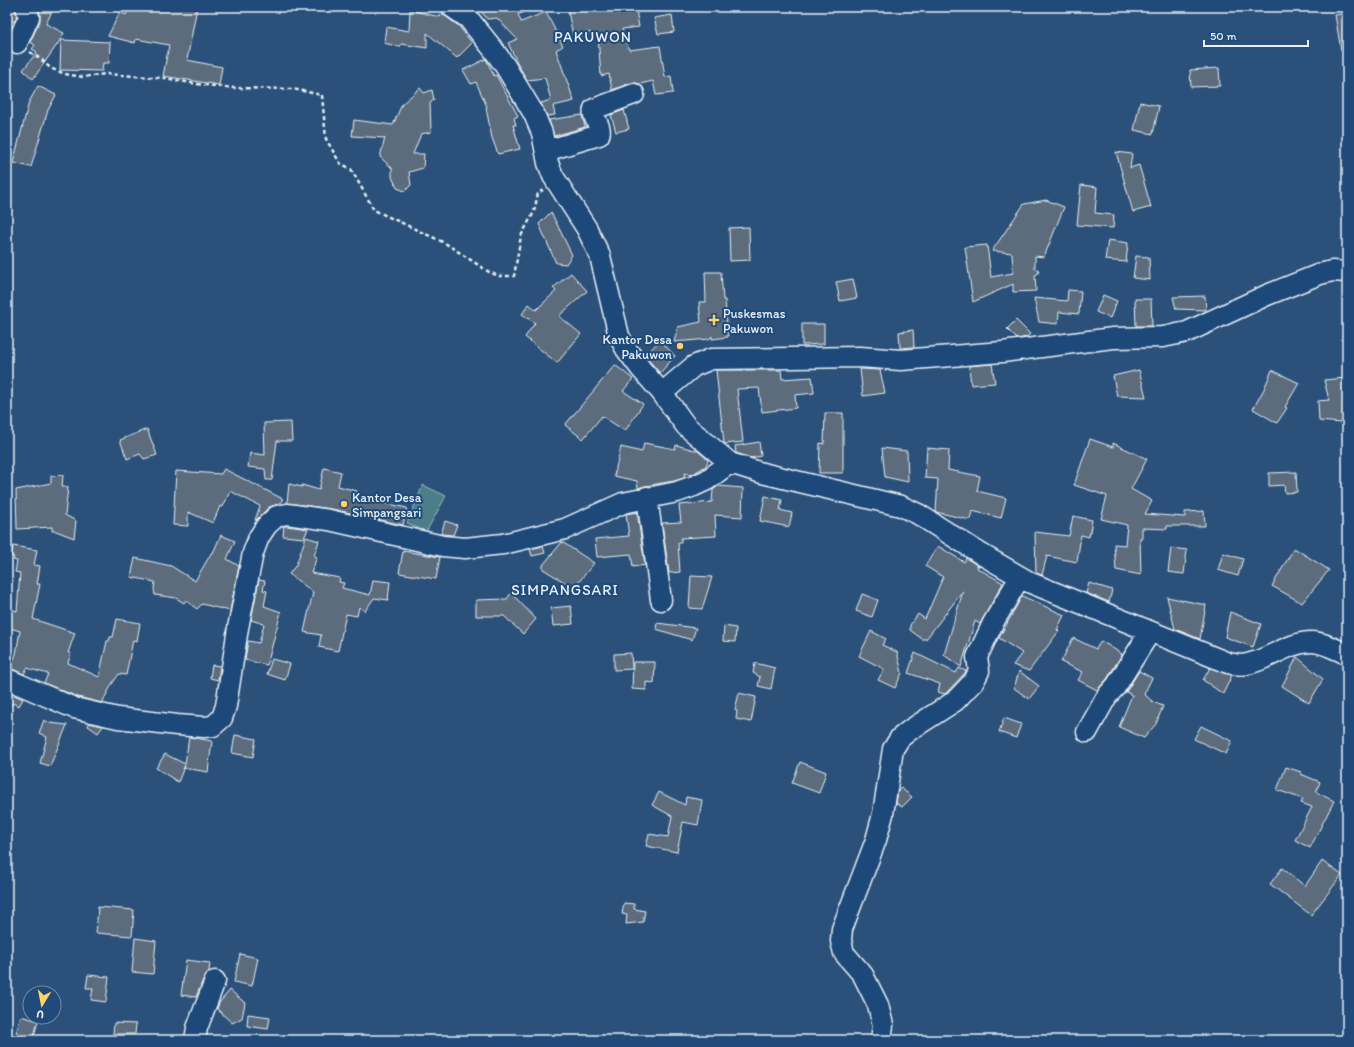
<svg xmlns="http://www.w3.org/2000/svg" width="1354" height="1047" viewBox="0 0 1354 1047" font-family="Itim,sans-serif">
	<rect width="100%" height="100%" fill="#2b517a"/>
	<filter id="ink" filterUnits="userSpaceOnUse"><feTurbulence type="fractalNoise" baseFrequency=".025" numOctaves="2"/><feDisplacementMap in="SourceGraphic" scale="8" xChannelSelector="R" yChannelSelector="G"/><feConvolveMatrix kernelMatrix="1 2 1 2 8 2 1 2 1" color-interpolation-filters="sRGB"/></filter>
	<g filter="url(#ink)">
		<path fill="#4c7e89" stroke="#9ab8c0" d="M 423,485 L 446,496 L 426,532 L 407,523 Z"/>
		<path fill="#5c6c7c" stroke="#e8f1f8" d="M 7,7 L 15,7 L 17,16 L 14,22 L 7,17 Z
			M 38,7 L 54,7 L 46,24 L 64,33 L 59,42 L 33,79 L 23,70 L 37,52 L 32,49 L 35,45 L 30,42 L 40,21 L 40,14 Z
			M 130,7 L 197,7 L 187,60 L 222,67 L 219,85 L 163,76 L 169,45 L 136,39 L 135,43 L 108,36 L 120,12 L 126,15 Z
			M 478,7 L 523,7 L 523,13 L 518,14 L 521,22 L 546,12 L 563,46 L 556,50 L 574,101 L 553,106 L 555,115 L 547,116 L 541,103 L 551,100 L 545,78 L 527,80 L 520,68 L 508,43 L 517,39 L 497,18 L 487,19 Z
			M 567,7 L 615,7 L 616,13 L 636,10 L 639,27 L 622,29 L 629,50 L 660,46 L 665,77 L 671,76 L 673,93 L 656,95 L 653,81 L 640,84 L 636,83 L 630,83 L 612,90 L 609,74 L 601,76 L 598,36 L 591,37 L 590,32 L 574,40 Z
			M 410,10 L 440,17 L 441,15 L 445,16 L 460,27 L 461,29 L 472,43 L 457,58 L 427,33 L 427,48 L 401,44 L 400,47 L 384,43 L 386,27 L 409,31 Z
			M 1347,13 L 1347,49 L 1341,50 L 1335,15 Z
			M 672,15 L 674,32 L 658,34 L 654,18 Z
			M 61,40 L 110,42 L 109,63 L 103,63 L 102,71 L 60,70 Z
			M 486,59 L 494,76 L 496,75 L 518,116 L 514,118 L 516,125 L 513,125 L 520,149 L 498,154 L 492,138 L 486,108 L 487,107 L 476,82 L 471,84 L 463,70 Z
			M 1219,68 L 1220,86 L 1191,87 L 1190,70 Z
			M 38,86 L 56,95 L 48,110 L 31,167 L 13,163 L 29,102 Z
			M 420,88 L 424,93 L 432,90 L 434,100 L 430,103 L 431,132 L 421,134 L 413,154 L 424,154 L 423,168 L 409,172 L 411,185 L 405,191 L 397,188 L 392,177 L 392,168 L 380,157 L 385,138 L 352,136 L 354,120 L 393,125 L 402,104 Z
			M 1140,102 L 1159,106 L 1153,134 L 1134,130 Z
			M 624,110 L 629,129 L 616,132 L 611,115 Z
			M 582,115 L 585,127 L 554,136 L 549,120 Z
			M 1116,152 L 1132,154 L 1130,168 L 1139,165 L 1151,207 L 1133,212 Z
			M 1081,185 L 1097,187 L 1095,213 L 1114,215 L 1113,228 L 1077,225 Z
			M 1046,200 L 1064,207 L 1044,257 L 1035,256 L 1035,269 L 1038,269 L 1039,273 L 1035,275 L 1036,291 L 1013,292 L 1013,284 L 973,302 L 965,247 L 987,245 L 991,277 L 1013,273 L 1012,253 L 992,251 L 1024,204 Z
			M 551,212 L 572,255 L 566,264 L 556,263 L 539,224 Z
			M 749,227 L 750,260 L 730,261 L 729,228 Z
			M 1108,240 L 1128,243 L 1126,262 L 1105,260 Z
			M 1136,256 L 1149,257 L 1150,280 L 1133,278 Z
			M 705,272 L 721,272 L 723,300 L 725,300 L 728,337 L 712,339 L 712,336 L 709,339 L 674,342 L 678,327 L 701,322 L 699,302 L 706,302 Z
			M 571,273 L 587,291 L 559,316 L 581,334 L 557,363 L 525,337 L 535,323 L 522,314 L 529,304 L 536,310 L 556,291 L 553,288 Z
			M 853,279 L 857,298 L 840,301 L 836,282 Z
			M 1068,290 L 1081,291 L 1079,314 L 1059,312 L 1058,324 L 1039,322 L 1034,298 L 1067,301 Z
			M 1103,295 L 1117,301 L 1110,318 L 1096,312 Z
			M 1205,296 L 1206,310 L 1176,309 L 1173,297 Z
			M 1135,299 L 1151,299 L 1152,326 L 1136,326 Z
			M 1016,320 L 1030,334 L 1027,337 L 1017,339 L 1007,329 Z
			M 802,324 L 824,324 L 824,344 L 802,345 Z
			M 913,330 L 914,347 L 900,348 L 899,332 Z
			M 660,340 L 675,356 L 660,373 L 645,356 Z
			M 992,364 L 995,383 L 971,385 L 969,366 Z
			M 615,365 L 633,379 L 623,391 L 643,404 L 625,431 L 602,416 L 583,439 L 565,425 Z
			M 860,369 L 880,370 L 885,393 L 863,396 Z
			M 716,370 L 781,370 L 782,379 L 812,377 L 814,393 L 795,395 L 796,408 L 762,412 L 759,388 L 737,389 L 743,442 L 725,444 L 724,443 Z
			M 1139,370 L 1146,397 L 1117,396 L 1113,376 Z
			M 1272,370 L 1299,383 L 1285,407 L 1287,408 L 1277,423 L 1253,409 L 1264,389 Z
			M 1345,378 L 1342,423 L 1319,421 L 1318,401 L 1329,400 L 1324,380 Z
			M 825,413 L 843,413 L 843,473 L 819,473 L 820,443 L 824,444 Z
			M 291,422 L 292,441 L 277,441 L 272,480 L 266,480 L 265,469 L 248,467 L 250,453 L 265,455 L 264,423 Z
			M 147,429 L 157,455 L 144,459 L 140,454 L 127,459 L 120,440 Z
			M 1090,439 L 1113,447 L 1113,443 L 1147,459 L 1131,489 L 1152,501 L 1145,514 L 1185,517 L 1185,512 L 1204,511 L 1205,526 L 1167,526 L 1167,529 L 1142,528 L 1142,539 L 1140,538 L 1141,575 L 1116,570 L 1114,544 L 1125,545 L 1127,525 L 1101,519 L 1107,496 L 1074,485 Z
			M 759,442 L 761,456 L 751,458 L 736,453 L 735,446 Z
			M 644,443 L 675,449 L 676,445 L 698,451 L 708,460 L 706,466 L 691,475 L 685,473 L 684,478 L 674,481 L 645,486 L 638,488 L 637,481 L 614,476 L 621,447 L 642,452 Z
			M 882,448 L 907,451 L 908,482 L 885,477 Z
			M 927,448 L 949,450 L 948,470 L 980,476 L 977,491 L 1006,498 L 1001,518 L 972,511 L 970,520 L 936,512 L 938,479 L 925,478 Z
			M 324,468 L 341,472 L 338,486 L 357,491 L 356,497 L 407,508 L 403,525 L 332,509 L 287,503 L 289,484 L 302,487 L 302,485 L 319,490 Z
			M 224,469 L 283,499 L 279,504 L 269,507 L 256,520 L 255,520 L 260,506 L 230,491 L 223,507 L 220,506 L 213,523 L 188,512 L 188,526 L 173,525 L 176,471 L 221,474 Z
			M 1296,472 L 1297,492 L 1285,493 L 1284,485 L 1269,486 L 1269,473 Z
			M 63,475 L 62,487 L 68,487 L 65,515 L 76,521 L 74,538 L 56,531 L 52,531 L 52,527 L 17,529 L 16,490 L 51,483 L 51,476 Z
			M 718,486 L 743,488 L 742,517 L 715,515 L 716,536 L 681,538 L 681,543 L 678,543 L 680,572 L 669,573 L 662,523 L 681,522 L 679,505 L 712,502 L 713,490 Z
			M 765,496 L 782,500 L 780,510 L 792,513 L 789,527 L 760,521 Z
			M 637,512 L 645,565 L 633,567 L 631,554 L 597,557 L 595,539 L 629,536 L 626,514 Z
			M 1073,516 L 1092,520 L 1089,537 L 1081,535 L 1077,562 L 1047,556 L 1042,575 L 1036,573 L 1035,532 L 1069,536 Z
			M 445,521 L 457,525 L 453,535 L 441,534 Z
			M 284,526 L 287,526 L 308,529 L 304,538 L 283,536 Z
			M 221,535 L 235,541 L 227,559 L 239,566 L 230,611 L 202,604 L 197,609 L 186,600 L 184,603 L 176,598 L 155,595 L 154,589 L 155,582 L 131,577 L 135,558 L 171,566 L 195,581 L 212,552 L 213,553 Z
			M 306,537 L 319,541 L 314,556 L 317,557 L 311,573 L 340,578 L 339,582 L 344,583 L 342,588 L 370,595 L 373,580 L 390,582 L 388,600 L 374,598 L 365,611 L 359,607 L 357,616 L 346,614 L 338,651 L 319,647 L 321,635 L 304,632 L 313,592 L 289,574 L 296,565 Z
			M 562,542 L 594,563 L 574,588 L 543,569 L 543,565 Z
			M 13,546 L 37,550 L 34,565 L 40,566 L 37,584 L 40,584 L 33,619 L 75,633 L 68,653 L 71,653 L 68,663 L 99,677 L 107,641 L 109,641 L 110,637 L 113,637 L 117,619 L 140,623 L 137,641 L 133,640 L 126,675 L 119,674 L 112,684 L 102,703 L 78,697 L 44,683 L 48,674 L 27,668 L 24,674 L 10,668 L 16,654 L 20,631 L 7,627 L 7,619 L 10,609 L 17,611 L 20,573 L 15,572 L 17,561 L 13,560 L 14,557 L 11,556 Z
			M 543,546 L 545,553 L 532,556 L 530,549 Z
			M 938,546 L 964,562 L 966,558 L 978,566 L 977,568 L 1003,583 L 980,624 L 975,621 L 961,667 L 944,655 L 963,591 L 926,639 L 922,639 L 910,630 L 910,625 L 918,614 L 925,619 L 943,577 L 925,566 Z
			M 1171,548 L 1187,550 L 1184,574 L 1168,572 Z
			M 1294,548 L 1329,570 L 1302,603 L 1272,586 Z
			M 403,551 L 440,557 L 436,579 L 399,573 Z
			M 1223,553 L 1243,559 L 1238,576 L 1218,570 Z
			M 691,576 L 712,577 L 702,609 L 689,608 Z
			M 259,580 L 265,581 L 263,590 L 267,591 L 264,606 L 281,612 L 267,665 L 245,660 L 248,641 L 259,643 L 264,624 L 251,620 Z
			M 1089,583 L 1112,590 L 1109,602 L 1086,593 Z
			M 511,593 L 536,619 L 523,634 L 504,616 L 476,616 L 476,600 L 507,599 Z
			M 862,594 L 878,600 L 872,617 L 856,611 Z
			M 1022,596 L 1064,615 L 1057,630 L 1059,631 L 1029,671 L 1013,665 L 1022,653 L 999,638 Z
			M 1167,597 L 1206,605 L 1200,639 L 1175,629 Z
			M 571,606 L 573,624 L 553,626 L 551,608 Z
			M 1230,612 L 1261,624 L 1253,647 L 1225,637 Z
			M 657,623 L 696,628 L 692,640 L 656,629 Z
			M 724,626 L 736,628 L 735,642 L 723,641 Z
			M 871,631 L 886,639 L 882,645 L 897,652 L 902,673 L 895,688 L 878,680 L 884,669 L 859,656 Z
			M 1073,638 L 1096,649 L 1101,641 L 1122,654 L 1107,679 L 1097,690 L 1078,680 L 1083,672 L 1061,662 Z
			M 631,653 L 632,669 L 614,670 L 614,654 Z
			M 915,653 L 956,673 L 959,668 L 966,671 L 964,674 L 945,694 L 938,692 L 940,684 L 908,673 Z
			M 1297,657 L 1323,679 L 1309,703 L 1282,686 Z
			M 272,659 L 290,664 L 285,680 L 267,674 Z
			M 633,662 L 655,662 L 654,683 L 646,682 L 646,690 L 632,689 Z
			M 755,663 L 775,668 L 771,689 L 758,686 L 760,677 L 753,673 Z
			M 212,665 L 220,666 L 218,680 L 210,678 Z
			M 1210,668 L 1232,675 L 1223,694 L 1203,680 Z
			M 1019,671 L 1039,686 L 1029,699 L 1014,688 Z
			M 1139,671 L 1152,678 L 1144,694 L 1153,702 L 1163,706 L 1156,724 L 1144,738 L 1119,727 L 1132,695 L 1126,692 Z
			M 7,692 L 23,699 L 19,706 L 12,703 L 7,715 Z
			M 739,693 L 756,697 L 751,722 L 736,719 L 737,711 L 735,710 Z
			M 1004,718 L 1021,724 L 1016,738 L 999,732 Z
			M 44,720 L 50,723 L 67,725 L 50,766 L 40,763 L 47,737 L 39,733 Z
			M 89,723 L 103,726 L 98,733 L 88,726 Z
			M 1201,726 L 1232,741 L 1226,754 L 1194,739 Z
			M 235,735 L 256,739 L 253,757 L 232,753 Z
			M 189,737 L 212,741 L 208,772 L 184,768 L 185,765 L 178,782 L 156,768 L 165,754 L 185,764 Z
			M 800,762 L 826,772 L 819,793 L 792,783 Z
			M 1286,767 L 1301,772 L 1301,774 L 1320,782 L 1316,792 L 1334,801 L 1310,848 L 1295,840 L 1312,807 L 1301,803 L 1303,799 L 1277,790 Z
			M 901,788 L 912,797 L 902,807 L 896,803 L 898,791 Z
			M 659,792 L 685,805 L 686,797 L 702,800 L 698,825 L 683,822 L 677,852 L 646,846 L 649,834 L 668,837 L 672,816 L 652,805 Z
			M 1322,861 L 1342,875 L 1311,915 L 1270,884 L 1282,868 L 1305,886 Z
			M 624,903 L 634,904 L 634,909 L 645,911 L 643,922 L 626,924 L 627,915 L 622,914 Z
			M 98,907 L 134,910 L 132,936 L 96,933 Z
			M 135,938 L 156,941 L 153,974 L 132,972 Z
			M 240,954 L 258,958 L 252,986 L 234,982 Z
			M 186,960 L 210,963 L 209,971 L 204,977 L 196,997 L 181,995 Z
			M 88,975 L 109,977 L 106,1002 L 91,1000 L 93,988 L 86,988 Z
			M 230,990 L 245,1003 L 242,1018 L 232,1023 L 217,1009 L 219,1003 Z
			M 248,1014 L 270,1017 L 268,1029 L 247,1026 Z
			M 21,1016 L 38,1021 L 33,1040 L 14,1040 Z
			M 114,1023 L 136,1024 L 135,1034 L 113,1034 Z"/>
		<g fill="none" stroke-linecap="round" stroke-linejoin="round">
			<defs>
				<path id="minor" d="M 452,7 L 468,18 L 493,49 L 505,66 L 534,114 L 542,133 L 548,163 L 553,176 L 587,229 L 600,256 L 619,336 L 626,349 L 641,369 L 662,393 L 686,426 L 730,463 L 762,473 L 901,506 L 918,514 L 981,554 L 1031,583 L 1228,663 C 1234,664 1241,666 1247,664 C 1269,660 1288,642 1312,642 C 1324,642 1336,650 1347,654
					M 17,43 L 29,17 L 26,7
					M 546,151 L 599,135 C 603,126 591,118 594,109 L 634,94
					M 662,393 L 694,366 L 711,359 L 860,357 L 901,360 L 1002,352 L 1113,338 L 1163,337 L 1187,332 L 1267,295 L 1320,274 L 1332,271 L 1347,272
					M 647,497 L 661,600
					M 7,679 L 74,708 L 118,718 L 177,725 L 204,727 L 213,726 L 222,718 L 226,706 L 238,628 L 253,553 L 259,537 L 267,525 L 277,516 L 287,514 L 329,520 L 443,546 L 465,548 L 503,544 L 565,529 L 623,503 L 677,492 L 694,486 L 707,480 L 730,463
					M 1087,732 L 1107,696 L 1116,686 L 1150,632
					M 195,1040 L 197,1028 L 215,981
					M 881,1040 L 883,1025 L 878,1005 L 863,975 L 844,953 L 841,941 L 842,929 L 876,840 L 883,814 L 893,749 L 900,738 L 910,730 L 955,701 L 974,681 L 979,671 L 977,657 L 993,623 L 1020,577"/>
			</defs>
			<use href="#minor" stroke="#e8f1f8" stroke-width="23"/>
			<path stroke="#e8f1f8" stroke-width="2.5" stroke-dasharray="4 3" stroke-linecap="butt" d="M 30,52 L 42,60 L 50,68 L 65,74 L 83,77 L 106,74 L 165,78 L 196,84 L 233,88 L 293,89 L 322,95 L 326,139 L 340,163 L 351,169 L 374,210 L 445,243 L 489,272 L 499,276 L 514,276 L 521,236 L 534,212 L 538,193 L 543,190"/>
			<use href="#minor" stroke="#1f4a7a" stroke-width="20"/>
		</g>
	</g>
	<g fill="#ffd166" stroke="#1f4a7a" stroke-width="1.5">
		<path d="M712 314h4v4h4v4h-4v4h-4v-4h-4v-4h4z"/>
		<circle cx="680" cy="346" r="4"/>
		<circle cx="344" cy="504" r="4"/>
	</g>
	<g text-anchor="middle" stroke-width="4" stroke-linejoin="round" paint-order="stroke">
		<g font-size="13" fill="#e8f1f8" stroke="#1f4a7a" text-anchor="start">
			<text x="723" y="318">Puskesmas<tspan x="723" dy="15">Pakuwon</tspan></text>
			<text x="672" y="344" text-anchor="end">Kantor Desa<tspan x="672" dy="15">Pakuwon</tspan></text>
			<text x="352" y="502">Kantor Desa<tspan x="352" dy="15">Simpangsari</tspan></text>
		</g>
		<g font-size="15" letter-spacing="1" fill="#e8f1f8" stroke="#1f4a7a">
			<text x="593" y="42">PAKUWON</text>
			<text x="565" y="595">SIMPANGSARI</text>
		</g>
	</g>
	<rect width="1354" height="1047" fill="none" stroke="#1f4a7a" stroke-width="24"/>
	<rect x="12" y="12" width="1330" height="1023" fill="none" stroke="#e8f1f8" stroke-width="1.5" filter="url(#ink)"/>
	<g transform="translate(42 1005) rotate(190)"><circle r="19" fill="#1f4a7a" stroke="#6f8dac"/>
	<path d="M0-3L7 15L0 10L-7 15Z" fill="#ffd166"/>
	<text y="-6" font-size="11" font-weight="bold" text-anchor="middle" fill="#e8f1f8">U</text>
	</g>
	<path d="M1204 40v6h104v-6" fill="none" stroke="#e8f1f8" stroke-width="2"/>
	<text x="1210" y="40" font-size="12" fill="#e8f1f8" stroke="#1f4a7a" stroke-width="3" paint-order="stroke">50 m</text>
</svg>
